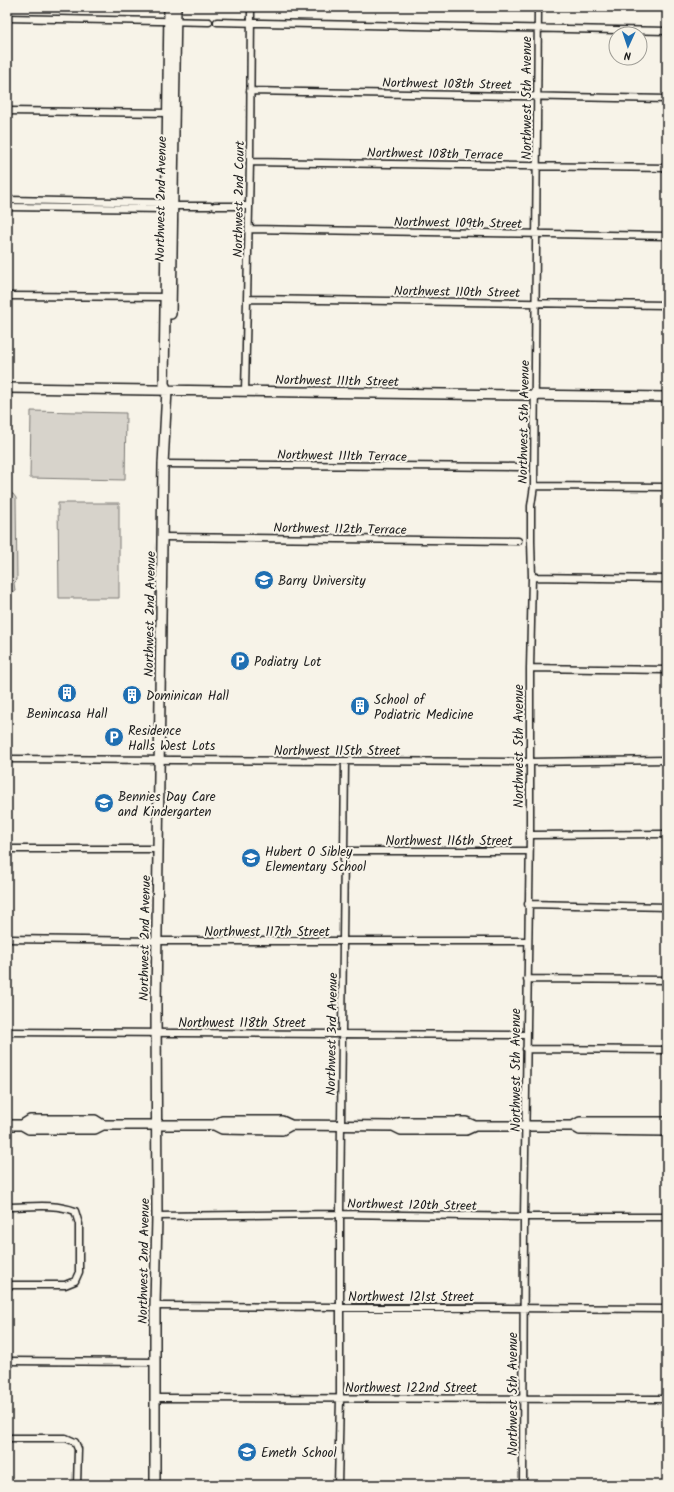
<svg xmlns="http://www.w3.org/2000/svg" width="674" height="1492" viewBox="0 0 674 1492" font-family="Kalam,sans-serif">
	<rect width="100%" height="100%" fill="#f7f3e8"/>
	<filter id="ink" filterUnits="userSpaceOnUse"><feTurbulence type="fractalNoise" baseFrequency=".025" numOctaves="2"/><feDisplacementMap in="SourceGraphic" scale="8" xChannelSelector="R" yChannelSelector="G"/><feConvolveMatrix kernelMatrix="1 2 1 2 8 2 1 2 1" color-interpolation-filters="sRGB"/></filter>
	<g filter="url(#ink)">
		<path fill="#d7d3cb" stroke="#7a7874" d="M 31,411 L 126,413 L 125,480 L 30,478 Z
			M 7,493 L 13,494 L 16,498 L 17,580 L 14,583 L 15,591 L 7,592 Z
			M 58,503 L 119,503 L 119,598 L 59,598 Z"/>
		<g fill="none" stroke-linecap="round" stroke-linejoin="round">
			<defs>
				<path id="street" d="M 7,18 L 209,22
					M 217,22 L 667,31
					M 250,91 L 667,99
					M 7,111 L 171,113
					M 250,162 L 667,168
					M 7,200 L 168,203
					M 215,206 L 249,206
					M 7,207 L 166,209 L 173,206 L 210,206
					M 249,229 L 667,236
					M 7,296 L 167,297
					M 247,299 L 667,305
					M 245,392 L 250,162 L 251,7
					M 163,464 L 521,467
					M 534,486 L 667,487
					M 163,537 L 518,541
					M 532,577 L 667,579
					M 530,668 L 667,670
					M 7,759 L 529,762 L 667,760
					M 530,835 L 667,834
					M 7,849 L 158,849
					M 344,851 L 529,851
					M 528,904 L 667,907
					M 7,939 L 157,941 L 527,941
					M 527,979 L 667,980
					M 7,1032 L 526,1035
					M 526,1049 L 667,1050
					M 7,1207 C 29,1207 54,1203 75,1211 L 79,1224 L 79,1272 L 75,1281 L 65,1285 L 7,1285
					M 157,1216 L 340,1214 L 524,1217 L 667,1217
					M 155,1306 L 667,1309
					M 7,1361 L 155,1362
					M 155,1398 L 667,1399
					M 7,1438 L 66,1438 L 75,1442 L 78,1449 L 77,1485
					M 338,1485 L 340,1398 L 340,1214 L 345,761
					M 523,1485 L 524,1217 L 530,835 L 530,668 L 532,577 L 531,541 L 531,506 L 534,486 L 538,7"/>
				<path id="secondary" d="M 171,314 L 176,7
					M 7,388 L 667,397
					M 7,1125 L 22,1125 L 29,1129 L 95,1129 L 103,1125
					M 22,1125 L 30,1120 L 95,1120 L 103,1125 L 214,1125 L 222,1129 L 282,1130 L 291,1125
					M 214,1125 L 222,1121 L 282,1121 L 291,1125 L 393,1126 L 401,1122 L 466,1122 L 475,1126
					M 393,1126 L 401,1130 L 466,1130 L 475,1126 L 573,1126 L 580,1130 L 667,1131
					M 573,1126 L 580,1122 L 667,1122
					M 155,1485 L 155,1306 L 157,1216 L 156,1007 L 163,464 L 167,390 L 164,384 L 169,7"/>
			</defs>
			<use href="#street" stroke="#1c1c1c" stroke-width="9"/>
			<use href="#secondary" stroke="#1c1c1c" stroke-width="12"/>
			<use href="#street" stroke="#f7f3e8" stroke-width="6"/>
			<use href="#secondary" stroke="#f7f3e8" stroke-width="9"/>
		</g>
	</g>
	<defs>
		<symbol id="university-disc" viewBox="-11 -11 22 22"><circle r="9.5" fill="#1f6fb2" stroke="#f7f3e8"/><path d="M0-5L7-2L0 1L-7-2ZM-4 1L0 2.5L4 1V4Q0 6-4 4Z" fill="#fff"/></symbol>
		<symbol id="parking-disc" viewBox="-11 -11 22 22"><circle r="9.5" fill="#1f6fb2" stroke="#f7f3e8"/><path d="M-3.5-5.5H1a3.5 3.5 0 0 1 0 7H-1V5.5H-3.5ZM-1-3.4V-.6H.8a1.4 1.4 0 0 0 0-2.8Z" fill="#fff"/></symbol>
		<symbol id="building-disc" viewBox="-11 -11 22 22"><circle r="9.5" fill="#1f6fb2" stroke="#f7f3e8"/><path d="M-4-6H4V6H1V3H-1V6H-4ZM-2.5-4.3h1.7v1.8h-1.7ZM.8-4.3h1.7v1.8H.8ZM-2.5-1h1.7V.8h-1.7ZM.8-1h1.7V.8H.8Z" fill="#fff"/></symbol>
		<symbol id="school-disc" viewBox="-11 -11 22 22"><circle r="9.5" fill="#1f6fb2" stroke="#f7f3e8"/><path d="M0-5L7-2L0 1L-7-2ZM-4 1L0 2.5L4 1V4Q0 6-4 4Z" fill="#fff"/></symbol>
	</defs>
	<g fill-rule="evenodd">
		<use href="#university-disc" x="253" y="569" width="22" height="22"/>
		<use href="#parking-disc" x="229" y="650" width="22" height="22"/>
		<use href="#building-disc" x="56" y="682" width="22" height="22"/>
		<use href="#building-disc" x="121" y="684" width="22" height="22"/>
		<use href="#building-disc" x="349" y="695" width="22" height="22"/>
		<use href="#parking-disc" x="103" y="726" width="22" height="22"/>
		<use href="#school-disc" x="93" y="792" width="22" height="22"/>
		<use href="#school-disc" x="240" y="847" width="22" height="22"/>
		<use href="#school-disc" x="236" y="1441" width="22" height="22"/>
	</g>
	<g text-anchor="middle" stroke-width="4" stroke-linejoin="round" paint-order="stroke">
		<g font-size="13" fill="#1c1c1c" stroke="#f7f3e8">
			<text transform="translate(447 83) rotate(1)" y="5">Northwest 108th Street</text>
			<text transform="translate(526 98) rotate(-90)" y="5">Northwest 5th Avenue</text>
			<text transform="translate(435 153) rotate(1)" y="5">Northwest 108th Terrace</text>
			<text transform="translate(160 199) rotate(-89)" y="5">Northwest 2nd Avenue</text>
			<text transform="translate(238 199) rotate(-89)" y="5">Northwest 2nd Court</text>
			<text transform="translate(458 222) rotate(1)" y="5">Northwest 109th Street</text>
			<text transform="translate(457 291) rotate(1)" y="5">Northwest 110th Street</text>
			<text transform="translate(337 380) rotate(1)" y="5">Northwest 111th Street</text>
			<text transform="translate(523 422) rotate(-89)" y="5">Northwest 5th Avenue</text>
			<text transform="translate(342 455) rotate(1)" y="5">Northwest 111th Terrace</text>
			<text transform="translate(340 528) rotate(1)" y="5">Northwest 112th Terrace</text>
			<text transform="translate(149 614) rotate(-89)" y="5">Northwest 2nd Avenue</text>
			<text transform="translate(518 746) rotate(-90)" y="5">Northwest 5th Avenue</text>
			<text x="337" y="755">Northwest 115th Street</text>
			<text x="449" y="845">Northwest 116th Street</text>
			<text x="267" y="936">Northwest 117th Street</text>
			<text transform="translate(144 938) rotate(-89)" y="5">Northwest 2nd Avenue</text>
			<text x="242" y="1027">Northwest 118th Street</text>
			<text transform="translate(331 1034) rotate(-89)" y="5">Northwest 3rd Avenue</text>
			<text transform="translate(515 1070) rotate(-90)" y="5">Northwest 5th Avenue</text>
			<text transform="translate(412 1204) rotate(1)" y="5">Northwest 120th Street</text>
			<text transform="translate(143 1261) rotate(-89)" y="5">Northwest 2nd Avenue</text>
			<text x="411" y="1301">Northwest 121st Street</text>
			<text x="411" y="1392">Northwest 122nd Street</text>
			<text transform="translate(512 1394) rotate(-90)" y="5">Northwest 5th Avenue</text>
		</g>
		<g font-size="13" fill="#1c1c1c" stroke="#f7f3e8" text-anchor="start">
			<text x="278" y="585">Barry University</text>
			<text x="254" y="666">Podiatry Lot</text>
			<text x="146" y="700">Dominican Hall</text>
			<text x="374" y="704">School of<tspan x="374" dy="15">Podiatric Medicine</tspan></text>
			<text x="67" y="718" text-anchor="middle">Benincasa Hall</text>
			<text x="128" y="735">Residence<tspan x="128" dy="15">Halls West Lots</tspan></text>
			<text x="118" y="801">Bennies Day Care<tspan x="118" dy="15">and Kindergarten</tspan></text>
			<text x="265" y="856">Hubert O Sibley<tspan x="265" dy="15">Elementary School</tspan></text>
			<text x="261" y="1457">Emeth School</text>
		</g>
	</g>
	<rect width="674" height="1492" fill="none" stroke="#f7f3e8" stroke-width="24"/>
	<rect x="12" y="12" width="650" height="1468" fill="none" stroke="#1c1c1c" stroke-width="1.5" filter="url(#ink)"/>
	<g transform="translate(628 46) rotate(183)"><circle r="19" fill="#f7f3e8" stroke="#9f9d96"/>
	<path d="M0-3L7 15L0 10L-7 15Z" fill="#1f6fb2"/>
	<text y="-6" font-size="11" font-weight="bold" text-anchor="middle" fill="#1c1c1c">N</text>
	</g>
</svg>
